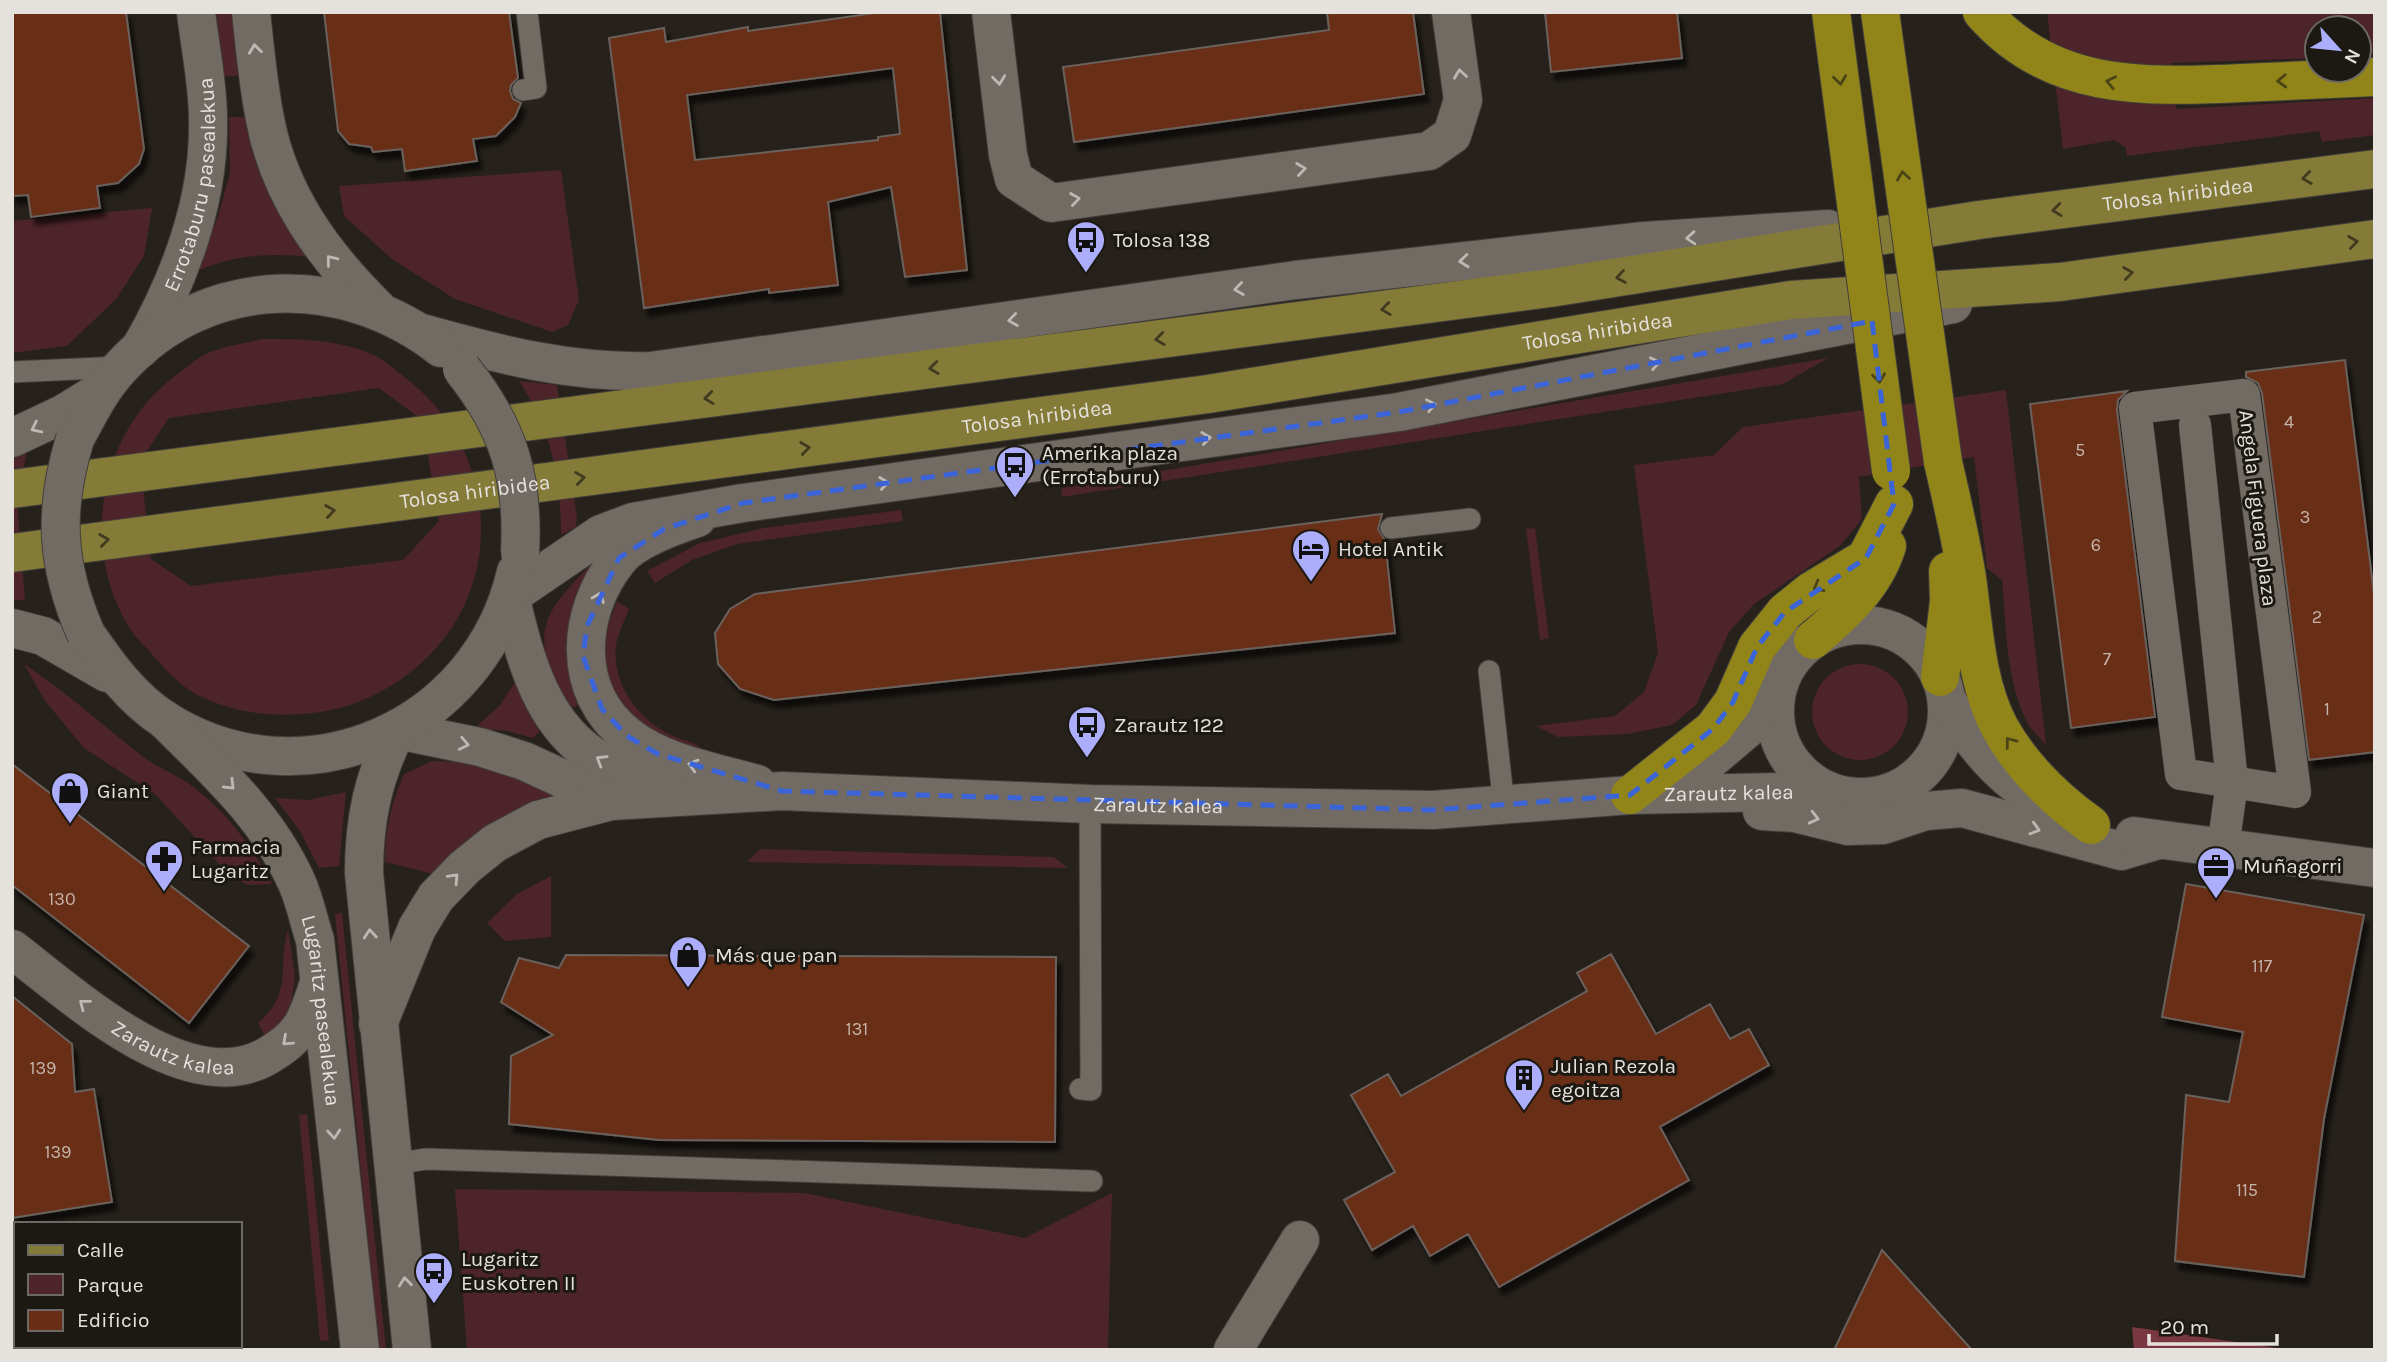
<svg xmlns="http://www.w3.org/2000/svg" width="2387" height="1362" viewBox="0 0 2387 1362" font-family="Karla,sans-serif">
	<defs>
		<filter id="shadow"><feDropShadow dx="4.5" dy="8" stdDeviation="2" flood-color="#0009"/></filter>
	</defs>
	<rect width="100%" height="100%" fill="#26211b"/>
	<path fill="#4d242a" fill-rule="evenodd" d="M 215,12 L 232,12 L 240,75 L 224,77 Z
		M 2047,12 L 2375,12 L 2375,54 L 2359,55 L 2359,28 L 2317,28 L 2317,58 L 2171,63 L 2176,109 L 2375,98 L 2375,135 L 2322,142 L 2319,131 L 2127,156 L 2126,148 L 2114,140 L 2063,149 Z
		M 229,117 L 244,117 C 259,182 269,206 313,257 C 270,253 236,254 197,271 L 219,213 L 230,173 Z
		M 561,170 L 579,300 L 568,325 L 552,332 L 455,299 L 392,259 L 344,216 L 339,186 Z
		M 152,208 L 144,256 L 117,298 L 67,346 L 12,353 L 12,221 Z
		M 262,339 C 300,339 338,339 374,355 C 384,360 394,369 403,376 C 481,433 506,543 453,626 C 425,669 378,701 327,711 C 285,718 244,716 204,698 C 182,689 165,669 150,652 C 142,643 132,634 127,624 C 80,543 100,432 175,376 C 184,370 194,360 204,355 C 221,346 244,344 262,339 ZM 379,388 L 422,420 L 439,521 L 403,560 L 191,586 L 151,559 L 140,461 L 169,418 Z
		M 1828,358 L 1783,384 L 1062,497 L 1061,488 Z
		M 519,381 L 557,385 L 577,517 L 576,527 L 561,535 C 561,477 551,430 519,381 Z
		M 2006,390 L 2046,745 C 2039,737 2030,729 2026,720 C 2006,679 2006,625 2002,580 L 1987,568 L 1974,457 L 1859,477 L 1862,519 L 1840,546 L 1754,604 L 1729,632 L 1696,705 L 1672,725 L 1628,734 L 1558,737 L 1536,726 L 1615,716 L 1644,692 L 1658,653 L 1634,465 L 1714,455 L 1743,427 Z
		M 27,450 L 17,502 L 25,600 L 12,600 L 12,457 Z
		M 901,510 L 903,521 L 737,544 L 692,560 L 655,583 L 647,571 L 700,543 L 764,528 Z
		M 1535,528 L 1549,638 L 1540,640 L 1526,529 Z
		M 595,559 L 580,702 L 576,707 L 570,707 C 554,684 536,647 548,619 C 557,597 580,577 595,559 Z
		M 617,601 L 629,609 C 625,619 620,629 617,640 C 609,679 635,717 669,734 C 685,742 699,741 709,757 L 683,755 L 611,699 L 603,667 L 605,633 Z
		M 24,664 C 66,692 103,725 142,756 C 156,767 173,773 188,783 C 226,810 250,844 272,884 L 248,885 L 231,877 L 156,795 L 84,748 L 45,701 Z
		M1812 712a48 48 0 1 1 96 0a48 48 0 1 1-96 0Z
		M 517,679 L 526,707 L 540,731 L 533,738 L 507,731 L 475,728 L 500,705 Z
		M 432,761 C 488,762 515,771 562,800 L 437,875 L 385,862 C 385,829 391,804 404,774 Z
		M 346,792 L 339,866 L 319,868 L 300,831 L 275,798 L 308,800 Z
		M 760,849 L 1054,857 L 1068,868 L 747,862 Z
		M 551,876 L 551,937 L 505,941 L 487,923 L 517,894 Z
		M 342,913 L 386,1350 L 379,1350 L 335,914 Z
		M 288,929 L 295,977 L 290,1012 L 266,1038 L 258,1023 C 294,992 277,967 288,929 Z
		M 307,1114 L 329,1340 L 320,1341 L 299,1115 Z
		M 455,1189 L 804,1193 L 1025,1238 L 1112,1193 L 1108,1350 L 467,1350 Z"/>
	<path fill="#793841" d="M 2132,1327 L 2292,1350 L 2134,1350 Z"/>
	<path fill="#682e15" stroke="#6a615d" stroke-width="2" fill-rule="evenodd" filter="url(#shadow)" d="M 12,12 L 126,12 L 144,149 L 139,164 L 118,183 L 97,186 L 100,208 L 31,217 L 28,195 L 12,196 Z
		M 324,12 L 509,12 L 518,78 L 511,85 L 510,91 L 513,99 L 521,103 L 515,117 L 496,136 L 473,139 L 477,161 L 405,171 L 402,149 L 373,152 L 371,147 L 349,144 L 338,131 Z
		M 882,12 L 940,12 L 967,270 L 905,277 L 891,187 L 828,202 L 838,285 L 769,293 L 769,289 L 644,308 L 609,38 L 664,28 L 666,42 L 748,27 L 748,31 ZM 893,68 L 900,134 L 878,137 L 878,140 L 695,160 L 687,95 Z
		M 1327,12 L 1413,12 L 1424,94 L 1074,142 L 1063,67 L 1329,30 Z
		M 1545,12 L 1677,12 L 1682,58 L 1551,72 Z
		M 2345,360 L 2375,602 L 2375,752 L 2309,760 L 2262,393 L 2258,383 L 2246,377 L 2246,372 Z
		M 2127,391 L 2118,400 L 2117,410 L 2155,717 L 2071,728 L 2030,404 Z
		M 1382,514 L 1378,529 L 1385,540 L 1395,633 L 774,700 L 740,689 L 718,664 L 715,633 L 730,609 L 755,594 Z
		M 12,764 L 249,946 L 189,1023 L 12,885 Z
		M 2186,884 L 2364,915 L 2324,1119 L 2304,1277 L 2175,1261 L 2186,1095 L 2229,1102 L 2243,1032 L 2162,1017 Z
		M 1611,954 L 1656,1034 L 1710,1004 L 1730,1039 L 1749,1029 L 1769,1065 L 1660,1127 L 1689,1180 L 1499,1287 L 1468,1234 L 1430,1256 L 1413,1226 L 1372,1250 L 1344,1200 L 1395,1172 L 1351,1095 L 1388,1074 L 1401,1096 L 1587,991 L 1577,973 Z
		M 566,955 L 1056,957 L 1055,1142 L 659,1140 L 509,1124 L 511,1056 L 553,1035 L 501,1002 L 519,958 L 559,968 Z
		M 12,996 L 72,1044 L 75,1092 L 94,1089 L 112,1202 L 12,1218 Z
		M 1882,1250 L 1972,1350 L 1834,1350 Z"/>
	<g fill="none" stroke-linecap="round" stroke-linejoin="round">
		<defs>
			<path id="service" d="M 523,90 L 536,88 L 527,12
				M 12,372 L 121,367
				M 1391,528 L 1470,519
				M 1489,671 L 1504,806
				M 1080,1089 L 1091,1090 L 1090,804
				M 393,1164 L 426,1159 L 1092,1181
				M 198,1346 L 199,1350"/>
			<path id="pedestrian" d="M 2244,395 L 2295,792 L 2181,774 L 2135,408 Z
				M 2195,425 L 2232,782 L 2223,848"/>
			<g id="minor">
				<path d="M 251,12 C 255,48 258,84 265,119 C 279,195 324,256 378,309"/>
				<path d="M 991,12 L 1008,155 L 1014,179 L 1051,203 L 1429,151 L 1452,135 L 1463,100 L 1451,12"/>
				<path id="s1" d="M 140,349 C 180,279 210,201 208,119 C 208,84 200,47 196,12"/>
				<path id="s2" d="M 12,949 C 73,995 189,1104 269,1055 C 282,1047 292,1040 301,1027 C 309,1015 314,997 319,983"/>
				<path d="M 1233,1350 L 1300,1240"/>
			</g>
			<g id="tertiary">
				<path d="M 697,518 C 674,526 633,540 618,560 C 576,613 571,692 628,736 C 662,763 715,772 757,784"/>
				<path d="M 510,596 C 525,659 542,730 605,763 C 627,775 651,783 674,792"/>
				<circle cx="1861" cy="711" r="86"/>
				<path d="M 1948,702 C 1976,751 2011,790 2064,813"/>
				<path d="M 397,730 L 480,747 L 524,761 L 611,801"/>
				<path d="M 1651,786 L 1708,762 L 1747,729 L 1780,681"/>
				<path d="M 1762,811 L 1795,813 L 1848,826 L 1883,825 L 1926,811 L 1962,808 L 2121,851 L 2158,840"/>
				<path d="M 2134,836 L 2375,868"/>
				<path id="s3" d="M 378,1024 L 417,928 L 436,897 L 465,867 L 495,843 L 538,820 L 611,801 L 782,791 L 1090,804 L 1433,810 L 1630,795 L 1828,791"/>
			</g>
			<g id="secondary">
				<path d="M 422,333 C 501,355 569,373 651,371 L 1296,280 L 1644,241 L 1828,229"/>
				<path d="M 12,438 L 63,414 L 99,392"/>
				<path d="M 75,439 C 89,413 101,388 121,367 C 207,273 344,272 441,348"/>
				<path d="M 510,596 L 601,534 L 633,522 L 743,503 L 1399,412 L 1953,304"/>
				<path d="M 12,628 L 43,636 L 107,673"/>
				<path d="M 86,634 C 109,667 131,698 165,720 C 303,807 480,729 516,572"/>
				<path id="s4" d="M 164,719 C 215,770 267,816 297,883 C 305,901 309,922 315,940 L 360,1350"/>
				<path d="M 397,730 C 373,777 364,820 364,873 L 412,1350"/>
			</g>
			<g id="primary">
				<path id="s5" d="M 12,489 L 1550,288 L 1979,220 L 2375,169"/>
				<path id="s6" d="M 12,553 L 1208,394 L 1791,300 L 2060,282 L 2375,239"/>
			</g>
			<path id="motorway" d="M 1982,12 C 2052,92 2145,87 2241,83 C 2285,81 2330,79 2375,77
				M 1943,462 C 1952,501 1961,539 1967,578 C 1974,627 1976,684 2000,728 C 2022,767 2056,800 2091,825
				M 1813,640 C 1844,613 1874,587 1887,546
				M 1940,677 L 1949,601 L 1948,571
				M 1630,795 L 1713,729 L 1733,702 L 1757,647 L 1785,612 L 1811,591 L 1866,558 L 1894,504"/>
		</defs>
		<use href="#service" stroke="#423e3a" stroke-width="23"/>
		<use href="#pedestrian" stroke="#423e3a" stroke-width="33"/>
		<use href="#minor" stroke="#423e3a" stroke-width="40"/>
		<use href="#tertiary" stroke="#423e3a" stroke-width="40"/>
		<use href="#secondary" stroke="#423e3a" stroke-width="40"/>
		<use href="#primary" stroke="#423e3a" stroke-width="40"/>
		<use href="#motorway" stroke="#423e3a" stroke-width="40"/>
		<use href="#service" stroke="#716b64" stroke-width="21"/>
		<use href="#pedestrian" stroke="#716b64" stroke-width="32"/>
		<use href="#minor" stroke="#716b64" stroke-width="38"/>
		<use href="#tertiary" stroke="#716b64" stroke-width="38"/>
		<use href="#secondary" stroke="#716b64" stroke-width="38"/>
		<use href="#primary" stroke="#847b38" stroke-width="38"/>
		<use href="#motorway" stroke="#91851a" stroke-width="38"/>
		<defs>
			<path id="secondary-bridge" d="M 462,369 C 509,428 524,478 520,553
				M 75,439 C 53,511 56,565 86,634"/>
			<path id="motorway-bridge" d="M 1831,12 L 1891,471
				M 1880,12 L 1943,462"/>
		</defs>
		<use href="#secondary-bridge" stroke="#423e3a" stroke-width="40" stroke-linecap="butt"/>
		<use href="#motorway-bridge" stroke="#423e3a" stroke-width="40" stroke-linecap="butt"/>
		<use href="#secondary-bridge" stroke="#716b64" stroke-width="38"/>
		<use href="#motorway-bridge" stroke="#91851a" stroke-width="38"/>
	</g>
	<defs><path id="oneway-chevron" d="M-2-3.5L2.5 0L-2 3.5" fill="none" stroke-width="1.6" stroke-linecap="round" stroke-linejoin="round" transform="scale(1.75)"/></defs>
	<g stroke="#bcb8b3">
		<use href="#oneway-chevron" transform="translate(255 49) rotate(-97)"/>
		<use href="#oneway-chevron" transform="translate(1460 74) rotate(-98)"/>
		<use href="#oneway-chevron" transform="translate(999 80) rotate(83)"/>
		<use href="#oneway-chevron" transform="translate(1301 169) rotate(-8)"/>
		<use href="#oneway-chevron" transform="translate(1075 199) rotate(-8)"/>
		<use href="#oneway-chevron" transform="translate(1691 238) rotate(176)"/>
		<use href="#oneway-chevron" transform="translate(331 260) rotate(-129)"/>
		<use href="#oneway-chevron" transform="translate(1464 261) rotate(174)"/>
		<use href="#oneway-chevron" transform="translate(1239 289) rotate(172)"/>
		<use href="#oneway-chevron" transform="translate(1013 320) rotate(172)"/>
		<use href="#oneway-chevron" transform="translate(1655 363) rotate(-11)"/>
		<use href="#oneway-chevron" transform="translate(1431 405) rotate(-11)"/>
		<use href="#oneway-chevron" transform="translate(36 428) rotate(154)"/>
		<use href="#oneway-chevron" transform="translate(1206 438) rotate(-8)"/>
		<use href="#oneway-chevron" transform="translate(884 483) rotate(-8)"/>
		<use href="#oneway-chevron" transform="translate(599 597) rotate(-68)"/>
		<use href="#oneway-chevron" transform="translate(464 744) rotate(12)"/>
		<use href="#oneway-chevron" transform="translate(601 760) rotate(-149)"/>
		<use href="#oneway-chevron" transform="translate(693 765) rotate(-164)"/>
		<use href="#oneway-chevron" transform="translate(230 785) rotate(45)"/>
		<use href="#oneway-chevron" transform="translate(1814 818) rotate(14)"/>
		<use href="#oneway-chevron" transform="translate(2035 829) rotate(17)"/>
		<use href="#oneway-chevron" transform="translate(454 878) rotate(-47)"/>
		<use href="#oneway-chevron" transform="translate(370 934) rotate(-95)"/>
		<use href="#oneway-chevron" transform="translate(84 1004) rotate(-142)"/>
		<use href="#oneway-chevron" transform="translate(287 1041) rotate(138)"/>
		<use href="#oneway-chevron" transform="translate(334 1134) rotate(85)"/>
		<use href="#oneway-chevron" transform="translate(405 1282) rotate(-96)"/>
	</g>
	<g stroke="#4b4415">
		<use href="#oneway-chevron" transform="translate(1840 80) rotate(83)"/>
		<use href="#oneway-chevron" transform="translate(2282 81) rotate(178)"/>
		<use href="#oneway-chevron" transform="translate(2111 82) rotate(-168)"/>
		<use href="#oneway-chevron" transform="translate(1903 176) rotate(-98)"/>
		<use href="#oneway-chevron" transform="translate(1879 378) rotate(83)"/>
		<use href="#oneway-chevron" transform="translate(1818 587) rotate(150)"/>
		<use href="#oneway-chevron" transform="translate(2010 742) rotate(-127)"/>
	</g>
	<g stroke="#403b1f">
		<use href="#oneway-chevron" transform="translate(2307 178) rotate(172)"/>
		<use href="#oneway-chevron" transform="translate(2057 210) rotate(173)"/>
		<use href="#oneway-chevron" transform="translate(2353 242) rotate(-8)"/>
		<use href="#oneway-chevron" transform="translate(2128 273) rotate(-8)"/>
		<use href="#oneway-chevron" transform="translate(1621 277) rotate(171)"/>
		<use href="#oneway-chevron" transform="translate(1386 309) rotate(173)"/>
		<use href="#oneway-chevron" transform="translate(1160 339) rotate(173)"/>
		<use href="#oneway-chevron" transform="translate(934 368) rotate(173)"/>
		<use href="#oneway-chevron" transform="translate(709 398) rotate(173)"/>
		<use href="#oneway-chevron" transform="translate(805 448) rotate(-8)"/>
		<use href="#oneway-chevron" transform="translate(580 478) rotate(-8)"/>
		<use href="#oneway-chevron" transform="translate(330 511) rotate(-8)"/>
		<use href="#oneway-chevron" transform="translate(104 540) rotate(-8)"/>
	</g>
	<path fill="none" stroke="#3b64d9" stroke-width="5" stroke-dasharray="14 9" stroke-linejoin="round" d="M 1872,321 L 1894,504 L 1866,558 L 1785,612 L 1757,647 L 1733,702 L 1713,729 L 1630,795 L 1433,810 L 782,791 L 658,754 L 627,736 L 602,709 L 583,656 L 587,626 L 619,558 L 664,529 L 743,503 L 1399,412 Z"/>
	<defs>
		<symbol id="bus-pin" viewBox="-11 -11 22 30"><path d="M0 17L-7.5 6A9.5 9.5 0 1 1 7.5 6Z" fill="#adaefb" stroke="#1c1812"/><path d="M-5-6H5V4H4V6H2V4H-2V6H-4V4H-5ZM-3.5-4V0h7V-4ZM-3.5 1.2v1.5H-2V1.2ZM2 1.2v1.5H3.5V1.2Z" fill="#111"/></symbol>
		<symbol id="hotel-pin" viewBox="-11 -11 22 30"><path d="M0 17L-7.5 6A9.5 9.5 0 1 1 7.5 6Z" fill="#adaefb" stroke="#1c1812"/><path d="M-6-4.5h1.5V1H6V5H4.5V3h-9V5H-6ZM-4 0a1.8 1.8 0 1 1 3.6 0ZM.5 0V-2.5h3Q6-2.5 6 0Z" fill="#111"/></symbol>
		<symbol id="shop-pin" viewBox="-11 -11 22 30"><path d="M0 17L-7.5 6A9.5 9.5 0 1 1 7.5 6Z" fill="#adaefb" stroke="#1c1812"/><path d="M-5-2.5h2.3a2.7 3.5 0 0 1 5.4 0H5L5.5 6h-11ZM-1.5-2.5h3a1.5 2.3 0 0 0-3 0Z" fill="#111"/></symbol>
		<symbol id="pharmacy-pin" viewBox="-11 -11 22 30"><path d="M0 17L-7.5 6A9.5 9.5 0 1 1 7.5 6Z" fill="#adaefb" stroke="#1c1812"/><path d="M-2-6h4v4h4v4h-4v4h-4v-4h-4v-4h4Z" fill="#111"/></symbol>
		<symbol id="office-pin" viewBox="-11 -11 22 30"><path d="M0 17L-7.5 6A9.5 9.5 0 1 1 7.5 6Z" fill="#adaefb" stroke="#1c1812"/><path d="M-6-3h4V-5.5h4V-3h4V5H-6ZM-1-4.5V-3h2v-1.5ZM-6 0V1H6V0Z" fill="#111"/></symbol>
		<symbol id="building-pin" viewBox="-11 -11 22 30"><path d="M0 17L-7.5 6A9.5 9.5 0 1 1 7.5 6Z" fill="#adaefb" stroke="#1c1812"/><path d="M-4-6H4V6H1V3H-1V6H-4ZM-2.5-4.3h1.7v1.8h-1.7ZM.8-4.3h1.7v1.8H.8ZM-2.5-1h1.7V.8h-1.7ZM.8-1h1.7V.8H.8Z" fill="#111"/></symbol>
	</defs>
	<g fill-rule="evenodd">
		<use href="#bus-pin" x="1064" y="218" width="44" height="60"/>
		<use href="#bus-pin" x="993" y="443" width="44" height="60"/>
		<use href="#hotel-pin" x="1289" y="527" width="44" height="60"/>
		<use href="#bus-pin" x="1065" y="703" width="44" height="60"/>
		<use href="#shop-pin" x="48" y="769" width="44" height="60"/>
		<use href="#pharmacy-pin" x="142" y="837" width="44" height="60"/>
		<use href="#office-pin" x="2194" y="844" width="44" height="60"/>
		<use href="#shop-pin" x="666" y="933" width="44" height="60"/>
		<use href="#building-pin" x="1502" y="1056" width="44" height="60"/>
		<use href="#bus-pin" x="412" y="1249" width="44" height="60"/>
	</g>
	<g text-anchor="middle" stroke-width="6" stroke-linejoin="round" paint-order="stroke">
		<g font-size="18" fill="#c6b4ab">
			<text x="2289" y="428">4</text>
			<text x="2080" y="456">5</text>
			<text x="2305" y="523">3</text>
			<text x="2096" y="551">6</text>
			<text x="2317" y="623">2</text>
			<text x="2107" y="665">7</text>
			<text x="2327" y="715">1</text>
			<text x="62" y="905">130</text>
			<text x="2262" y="972">117</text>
			<text x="857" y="1035">131</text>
			<text x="43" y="1074">139</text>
			<text x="58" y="1158">139</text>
			<text x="2247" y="1196">115</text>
		</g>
		<g font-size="21" fill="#e5e1dd" stroke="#1c1812">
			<text dy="7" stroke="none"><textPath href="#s1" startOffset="175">Errotaburu pasealekua</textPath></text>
			<text dy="7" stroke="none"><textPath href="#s5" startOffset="2186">Tolosa hiribidea</textPath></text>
			<text dy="7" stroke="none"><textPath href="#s6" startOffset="1601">Tolosa hiribidea</textPath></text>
			<text dy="7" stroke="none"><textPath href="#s6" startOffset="1034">Tolosa hiribidea</textPath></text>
			<text dy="7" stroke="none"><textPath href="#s6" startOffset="467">Tolosa hiribidea</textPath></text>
			<text transform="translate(2258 508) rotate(83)" y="7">Angela Figuera plaza</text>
			<text dy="7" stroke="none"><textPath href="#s3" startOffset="1463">Zarautz kalea</textPath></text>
			<text dy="7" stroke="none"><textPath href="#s3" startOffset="892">Zarautz kalea</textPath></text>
			<text dy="7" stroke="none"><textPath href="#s4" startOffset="343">Lugaritz pasealekua</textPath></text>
			<text dy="7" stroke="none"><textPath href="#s2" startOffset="192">Zarautz kalea</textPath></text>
		</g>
		<g font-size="21" fill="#e5e1dd" stroke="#1c1812" text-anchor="start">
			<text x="1113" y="247">Tolosa 138</text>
			<text x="1042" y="460">Amerika plaza<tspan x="1042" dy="24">(Errotaburu)</tspan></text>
			<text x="1338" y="556">Hotel Antik</text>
			<text x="1114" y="732">Zarautz 122</text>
			<text x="97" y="798">Giant</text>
			<text x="191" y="854">Farmacia<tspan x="191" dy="24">Lugaritz</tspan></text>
			<text x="2243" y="873">Muñagorri</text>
			<text x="715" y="962">Más que pan</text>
			<text x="1551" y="1073">Julian Rezola<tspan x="1551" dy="24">egoitza</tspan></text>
			<text x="461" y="1266">Lugaritz<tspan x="461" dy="24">Euskotren II</tspan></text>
		</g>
	</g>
	<rect width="2387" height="1362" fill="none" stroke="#e5e1dd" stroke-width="28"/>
	<rect x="14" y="1222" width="228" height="126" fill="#1c1812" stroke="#6c6863" stroke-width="2"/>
	<rect x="28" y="1245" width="35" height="10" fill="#847b38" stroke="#6c6863" stroke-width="2"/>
	<text x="77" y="1257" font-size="21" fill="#e5e1dd">Calle</text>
	<rect x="28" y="1274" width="35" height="21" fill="#4d242a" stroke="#6c6863" stroke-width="2"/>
	<text x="77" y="1292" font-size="21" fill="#e5e1dd">Parque</text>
	<rect x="28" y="1310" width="35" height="21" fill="#682e15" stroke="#6c6863" stroke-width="2"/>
	<text x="77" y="1327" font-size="21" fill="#e5e1dd">Edificio</text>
	<g transform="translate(2338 49) rotate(117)"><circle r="33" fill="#1c1812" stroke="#6c6863" stroke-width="2"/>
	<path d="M0-5L12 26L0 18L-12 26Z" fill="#adaefb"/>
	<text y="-10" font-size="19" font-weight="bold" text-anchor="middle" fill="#e5e1dd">N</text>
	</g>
	<path d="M2149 1334v10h128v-10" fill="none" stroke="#e5e1dd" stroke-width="3.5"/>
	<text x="2160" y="1334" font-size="21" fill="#e5e1dd" stroke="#1c1812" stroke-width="5" paint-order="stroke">20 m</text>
</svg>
